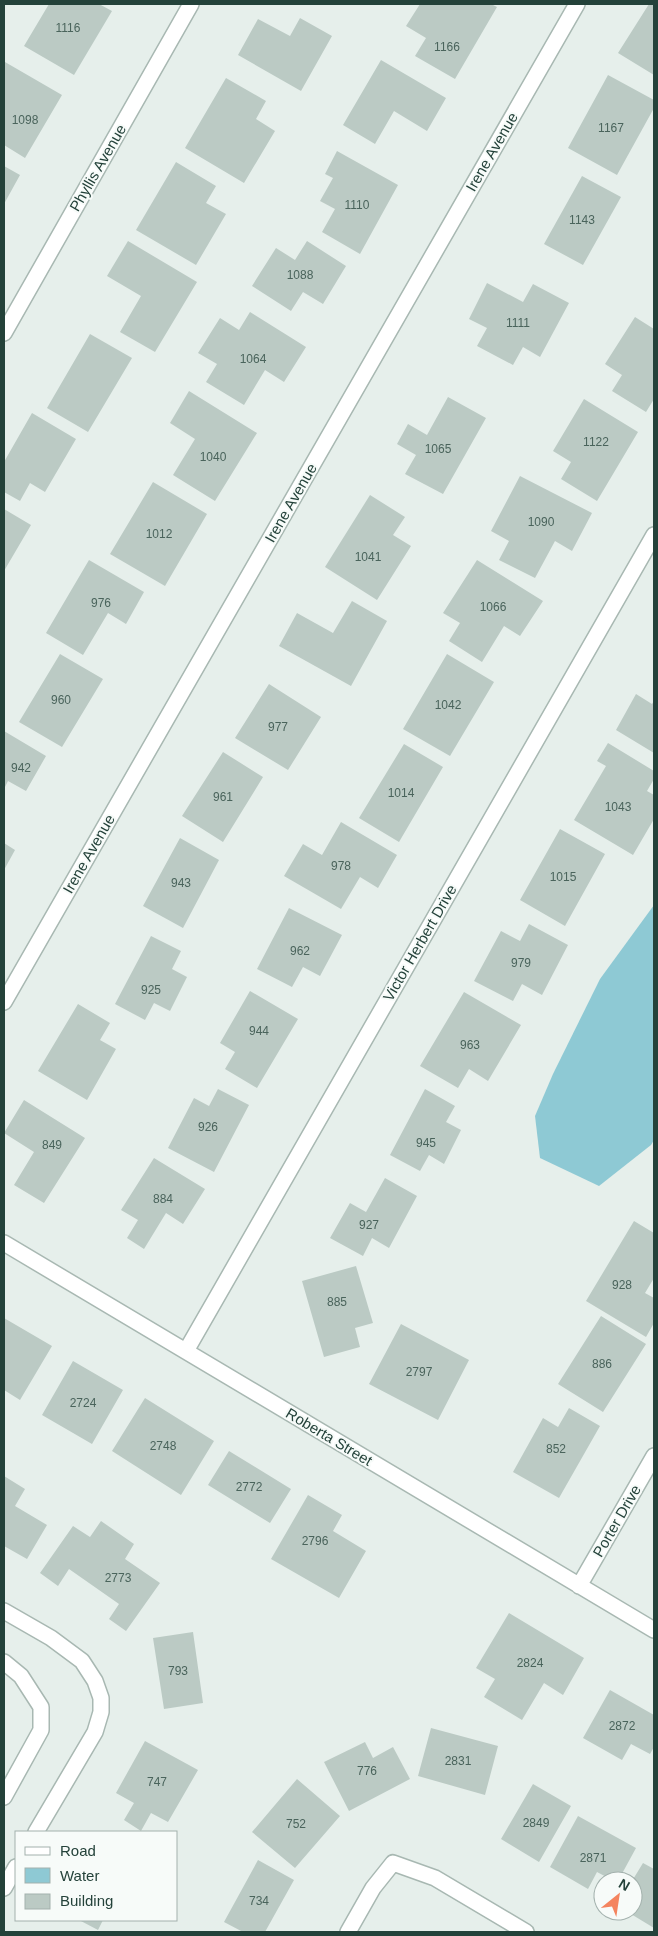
<svg xmlns="http://www.w3.org/2000/svg" width="658" height="1936" viewBox="0 0 658 1936" font-family="Helvetica,sans-serif">
	<rect width="100%" height="100%" fill="#e6efeb"/>
	<path fill="#8ec9d4" d="M 654,905 L 654,1140 L 651,1145 L 599,1186 L 540,1158 L 535,1116 L 553,1074 L 600,979 Z"/>
	<path fill="#bbcac4" d="M 49,4 L 99,4 L 112,11 L 74,75 L 24,46 Z
		M 420,4 L 491,4 L 497,7 L 455,79 L 415,56 L 426,38 L 406,26 Z
		M 649,4 L 654,4 L 654,75 L 618,53 Z
		M 300,18 L 332,36 L 301,91 L 238,55 L 258,19 L 290,36 Z
		M 381,60 L 446,98 L 427,131 L 394,111 L 375,144 L 343,125 Z
		M 5,62 L 62,95 L 25,158 L 4,145 Z
		M 608,75 L 654,100 L 654,108 L 617,175 L 568,148 Z
		M 226,78 L 266,101 L 256,119 L 275,131 L 244,183 L 185,148 Z
		M 337,151 L 398,185 L 360,254 L 322,232 L 335,209 L 320,201 L 333,178 L 325,174 Z
		M 176,162 L 216,186 L 206,203 L 226,214 L 196,265 L 136,230 Z
		M 4,166 L 20,175 L 4,204 Z
		M 582,176 L 621,197 L 583,265 L 544,244 Z
		M 128,241 L 197,282 L 155,352 L 120,332 L 141,296 L 107,276 Z
		M 307,241 L 346,266 L 323,304 L 303,292 L 291,311 L 252,286 L 276,248 L 295,260 Z
		M 487,283 L 523,302 L 533,284 L 569,303 L 540,357 L 523,347 L 513,365 L 477,346 L 487,328 L 469,319 Z
		M 250,312 L 306,347 L 284,382 L 265,370 L 244,405 L 206,382 L 217,364 L 198,353 L 220,318 L 239,330 Z
		M 635,317 L 654,329 L 654,399 L 646,412 L 612,391 L 622,375 L 605,364 Z
		M 90,334 L 132,358 L 88,432 L 47,408 Z
		M 189,391 L 257,433 L 215,501 L 173,475 L 195,439 L 170,423 Z
		M 448,397 L 486,418 L 443,494 L 405,474 L 416,455 L 397,444 L 408,424 L 427,435 Z
		M 584,399 L 638,432 L 597,501 L 561,479 L 571,462 L 553,451 Z
		M 32,413 L 76,439 L 45,492 L 30,483 L 20,501 L 4,492 L 4,462 Z
		M 520,476 L 592,513 L 572,551 L 555,541 L 535,578 L 499,560 L 509,541 L 491,531 Z
		M 153,482 L 207,514 L 165,586 L 110,554 Z
		M 370,495 L 405,517 L 393,535 L 411,546 L 377,600 L 325,567 Z
		M 4,509 L 31,525 L 4,571 Z
		M 89,560 L 144,592 L 126,624 L 108,613 L 83,655 L 46,633 Z
		M 477,560 L 543,601 L 520,636 L 504,626 L 482,662 L 449,641 L 460,623 L 443,613 Z
		M 352,601 L 387,621 L 351,686 L 279,646 L 297,613 L 333,633 Z
		M 60,654 L 103,679 L 62,747 L 19,722 Z
		M 447,654 L 494,682 L 450,756 L 403,729 Z
		M 269,684 L 321,717 L 288,770 L 235,738 Z
		M 636,694 L 652,704 L 654,701 L 654,753 L 616,730 Z
		M 4,731 L 46,756 L 26,791 L 8,781 L 4,789 Z
		M 608,743 L 654,771 L 654,779 L 647,791 L 654,795 L 654,819 L 633,855 L 574,820 L 606,766 L 597,761 Z
		M 404,744 L 443,767 L 399,842 L 359,818 Z
		M 223,752 L 263,777 L 223,842 L 182,816 Z
		M 341,822 L 397,855 L 378,888 L 360,877 L 341,909 L 284,876 L 303,844 L 322,855 Z
		M 560,829 L 605,854 L 565,926 L 520,900 Z
		M 180,838 L 219,860 L 183,928 L 143,906 Z
		M 4,843 L 15,850 L 4,870 Z
		M 289,908 L 342,935 L 320,976 L 303,967 L 292,987 L 257,969 Z
		M 529,924 L 568,945 L 542,995 L 522,984 L 513,1001 L 474,981 L 501,931 L 520,941 Z
		M 151,936 L 181,951 L 172,969 L 187,977 L 170,1011 L 154,1003 L 145,1020 L 115,1004 Z
		M 250,991 L 298,1019 L 257,1088 L 225,1069 L 235,1052 L 220,1043 Z
		M 464,992 L 521,1025 L 488,1081 L 469,1069 L 458,1088 L 420,1066 Z
		M 78,1004 L 110,1023 L 100,1040 L 116,1049 L 87,1100 L 38,1071 Z
		M 218,1089 L 249,1105 L 214,1172 L 168,1148 L 194,1098 L 209,1106 Z
		M 425,1089 L 455,1106 L 446,1122 L 461,1130 L 444,1164 L 429,1155 L 420,1171 L 390,1155 Z
		M 24,1100 L 85,1138 L 44,1203 L 14,1185 L 34,1152 L 4,1133 Z
		M 154,1158 L 205,1189 L 183,1224 L 166,1213 L 144,1249 L 127,1238 L 138,1220 L 121,1210 Z
		M 385,1178 L 417,1196 L 389,1248 L 372,1238 L 363,1256 L 330,1238 L 350,1203 L 366,1212 Z
		M 634,1221 L 654,1233 L 654,1278 L 645,1293 L 654,1298 L 654,1323 L 646,1337 L 586,1301 Z
		M 356,1266 L 373,1323 L 355,1328 L 360,1347 L 324,1357 L 302,1281 Z
		M 601,1316 L 646,1344 L 603,1412 L 558,1384 Z
		M 4,1318 L 52,1346 L 20,1400 L 4,1390 Z
		M 401,1324 L 469,1360 L 438,1420 L 369,1384 Z
		M 73,1361 L 123,1390 L 92,1444 L 42,1415 Z
		M 145,1398 L 214,1441 L 181,1495 L 112,1451 Z
		M 569,1408 L 600,1426 L 559,1498 L 513,1472 L 543,1418 L 558,1427 Z
		M 229,1451 L 291,1489 L 270,1523 L 208,1485 Z
		M 4,1476 L 25,1489 L 15,1506 L 47,1525 L 27,1559 L 4,1546 Z
		M 308,1495 L 342,1515 L 333,1531 L 366,1551 L 339,1598 L 271,1559 Z
		M 101,1521 L 134,1544 L 125,1559 L 160,1583 L 126,1631 L 109,1619 L 119,1604 L 69,1569 L 58,1586 L 40,1573 L 73,1526 L 90,1537 Z
		M 509,1613 L 584,1658 L 563,1695 L 544,1683 L 522,1720 L 484,1697 L 495,1679 L 476,1668 Z
		M 193,1632 L 203,1703 L 164,1709 L 153,1638 Z
		M 610,1690 L 654,1715 L 654,1747 L 650,1754 L 631,1744 L 622,1760 L 583,1738 Z
		M 431,1728 L 498,1746 L 485,1795 L 418,1776 Z
		M 145,1741 L 198,1770 L 168,1822 L 151,1813 L 141,1831 L 124,1820 L 134,1803 L 116,1793 Z
		M 365,1742 L 373,1758 L 393,1747 L 410,1779 L 349,1811 L 324,1762 Z
		M 297,1779 L 340,1816 L 295,1868 L 252,1832 Z
		M 533,1784 L 571,1806 L 539,1862 L 501,1839 Z
		M 578,1816 L 636,1848 L 618,1881 L 614,1881 L 597,1872 L 588,1889 L 550,1867 Z
		M 258,1860 L 294,1880 L 265,1932 L 243,1932 L 224,1922 Z
		M 643,1863 L 654,1869 L 654,1928 L 626,1911 L 633,1911 L 632,1881 Z
		M 79,1920 L 103,1920 L 98,1930 Z"/>
	<g fill="none" stroke-linecap="round" stroke-linejoin="round">
		<defs>
			<path id="street" d="M 4,333 L 191,4
				M 4,1002 L 577,4
				M 4,1243 L 654,1630
				M 186,1351 L 654,535
				M 579,1586 L 654,1456
				M 4,1611 L 51,1638 L 82,1661 L 95,1681 L 101,1698 L 101,1712 L 95,1732 L 36,1832
				M 4,1662 L 21,1676 L 41,1707 L 41,1730 L 4,1797
				M 4,1888 L 16,1867
				M 348,1932 L 373,1888 L 393,1863 L 435,1878 L 526,1932"/>
		</defs>
		<use href="#street" stroke="#a8b8b2" stroke-width="18"/>
		<use href="#street" stroke="#fff" stroke-width="15"/>
	</g>
	<g text-anchor="middle" stroke-width="4" stroke-linejoin="round" paint-order="stroke">
		<g font-size="12" fill="#4a645c">
			<text x="68" y="32">1116</text>
			<text x="447" y="51">1166</text>
			<text x="25" y="124">1098</text>
			<text x="611" y="132">1167</text>
			<text x="357" y="209">1110</text>
			<text x="582" y="224">1143</text>
			<text x="300" y="279">1088</text>
			<text x="518" y="327">1111</text>
			<text x="253" y="363">1064</text>
			<text x="596" y="446">1122</text>
			<text x="438" y="453">1065</text>
			<text x="213" y="461">1040</text>
			<text x="541" y="526">1090</text>
			<text x="159" y="538">1012</text>
			<text x="368" y="561">1041</text>
			<text x="101" y="607">976</text>
			<text x="493" y="611">1066</text>
			<text x="61" y="704">960</text>
			<text x="448" y="709">1042</text>
			<text x="278" y="731">977</text>
			<text x="21" y="772">942</text>
			<text x="401" y="797">1014</text>
			<text x="223" y="801">961</text>
			<text x="618" y="811">1043</text>
			<text x="341" y="870">978</text>
			<text x="563" y="881">1015</text>
			<text x="181" y="887">943</text>
			<text x="300" y="955">962</text>
			<text x="521" y="967">979</text>
			<text x="151" y="994">925</text>
			<text x="259" y="1035">944</text>
			<text x="470" y="1049">963</text>
			<text x="208" y="1131">926</text>
			<text x="426" y="1147">945</text>
			<text x="52" y="1149">849</text>
			<text x="163" y="1203">884</text>
			<text x="369" y="1229">927</text>
			<text x="622" y="1289">928</text>
			<text x="337" y="1306">885</text>
			<text x="602" y="1368">886</text>
			<text x="419" y="1376">2797</text>
			<text x="83" y="1407">2724</text>
			<text x="163" y="1450">2748</text>
			<text x="556" y="1453">852</text>
			<text x="249" y="1491">2772</text>
			<text x="315" y="1545">2796</text>
			<text x="118" y="1582">2773</text>
			<text x="530" y="1667">2824</text>
			<text x="178" y="1675">793</text>
			<text x="622" y="1730">2872</text>
			<text x="458" y="1765">2831</text>
			<text x="367" y="1775">776</text>
			<text x="157" y="1786">747</text>
			<text x="536" y="1827">2849</text>
			<text x="296" y="1828">752</text>
			<text x="593" y="1862">2871</text>
			<text x="259" y="1905">734</text>
		</g>
		<g font-size="15" fill="#24423a" stroke="#f7fbf9">
			<text transform="translate(492 152) rotate(-60)" y="5">Irene Avenue</text>
			<text transform="translate(98 168) rotate(-60)" y="5">Phyllis Avenue</text>
			<text transform="translate(291 503) rotate(-60)" y="5">Irene Avenue</text>
			<text transform="translate(89 854) rotate(-60)" y="5">Irene Avenue</text>
			<text transform="translate(420 943) rotate(-60)" y="5">Victor Herbert Drive</text>
			<text transform="translate(329 1437) rotate(31)" y="5">Roberta Street</text>
			<text transform="translate(617 1521) rotate(-60)" y="5">Porter Drive</text>
		</g>
	</g>
	<rect width="658" height="1936" fill="none" stroke="#24423a" stroke-width="10"/>
	<rect x="15" y="1831" width="162" height="90" fill="#f7fbf9" stroke="#a3b1ad"/>
	<rect x="25" y="1847" width="25" height="8" fill="#ffffff" stroke="#a3b1ad"/>
	<text x="60" y="1856" font-size="15" fill="#24423a">Road</text>
	<rect x="25" y="1868" width="25" height="15" fill="#8ec9d4" stroke="#a3b1ad"/>
	<text x="60" y="1881" font-size="15" fill="#24423a">Water</text>
	<rect x="25" y="1894" width="25" height="15" fill="#bbcac4" stroke="#a3b1ad"/>
	<text x="60" y="1906" font-size="15" fill="#24423a">Building</text>
	<g transform="translate(618 1896) rotate(30)"><circle r="24" fill="#f7fbf9" stroke="#a3b1ad"/>
	<path d="M0-4L9 19L0 12L-9 19Z" fill="#f4845f"/>
	<text y="-8" font-size="14" font-weight="bold" text-anchor="middle" fill="#24423a">N</text>
	</g>
</svg>
